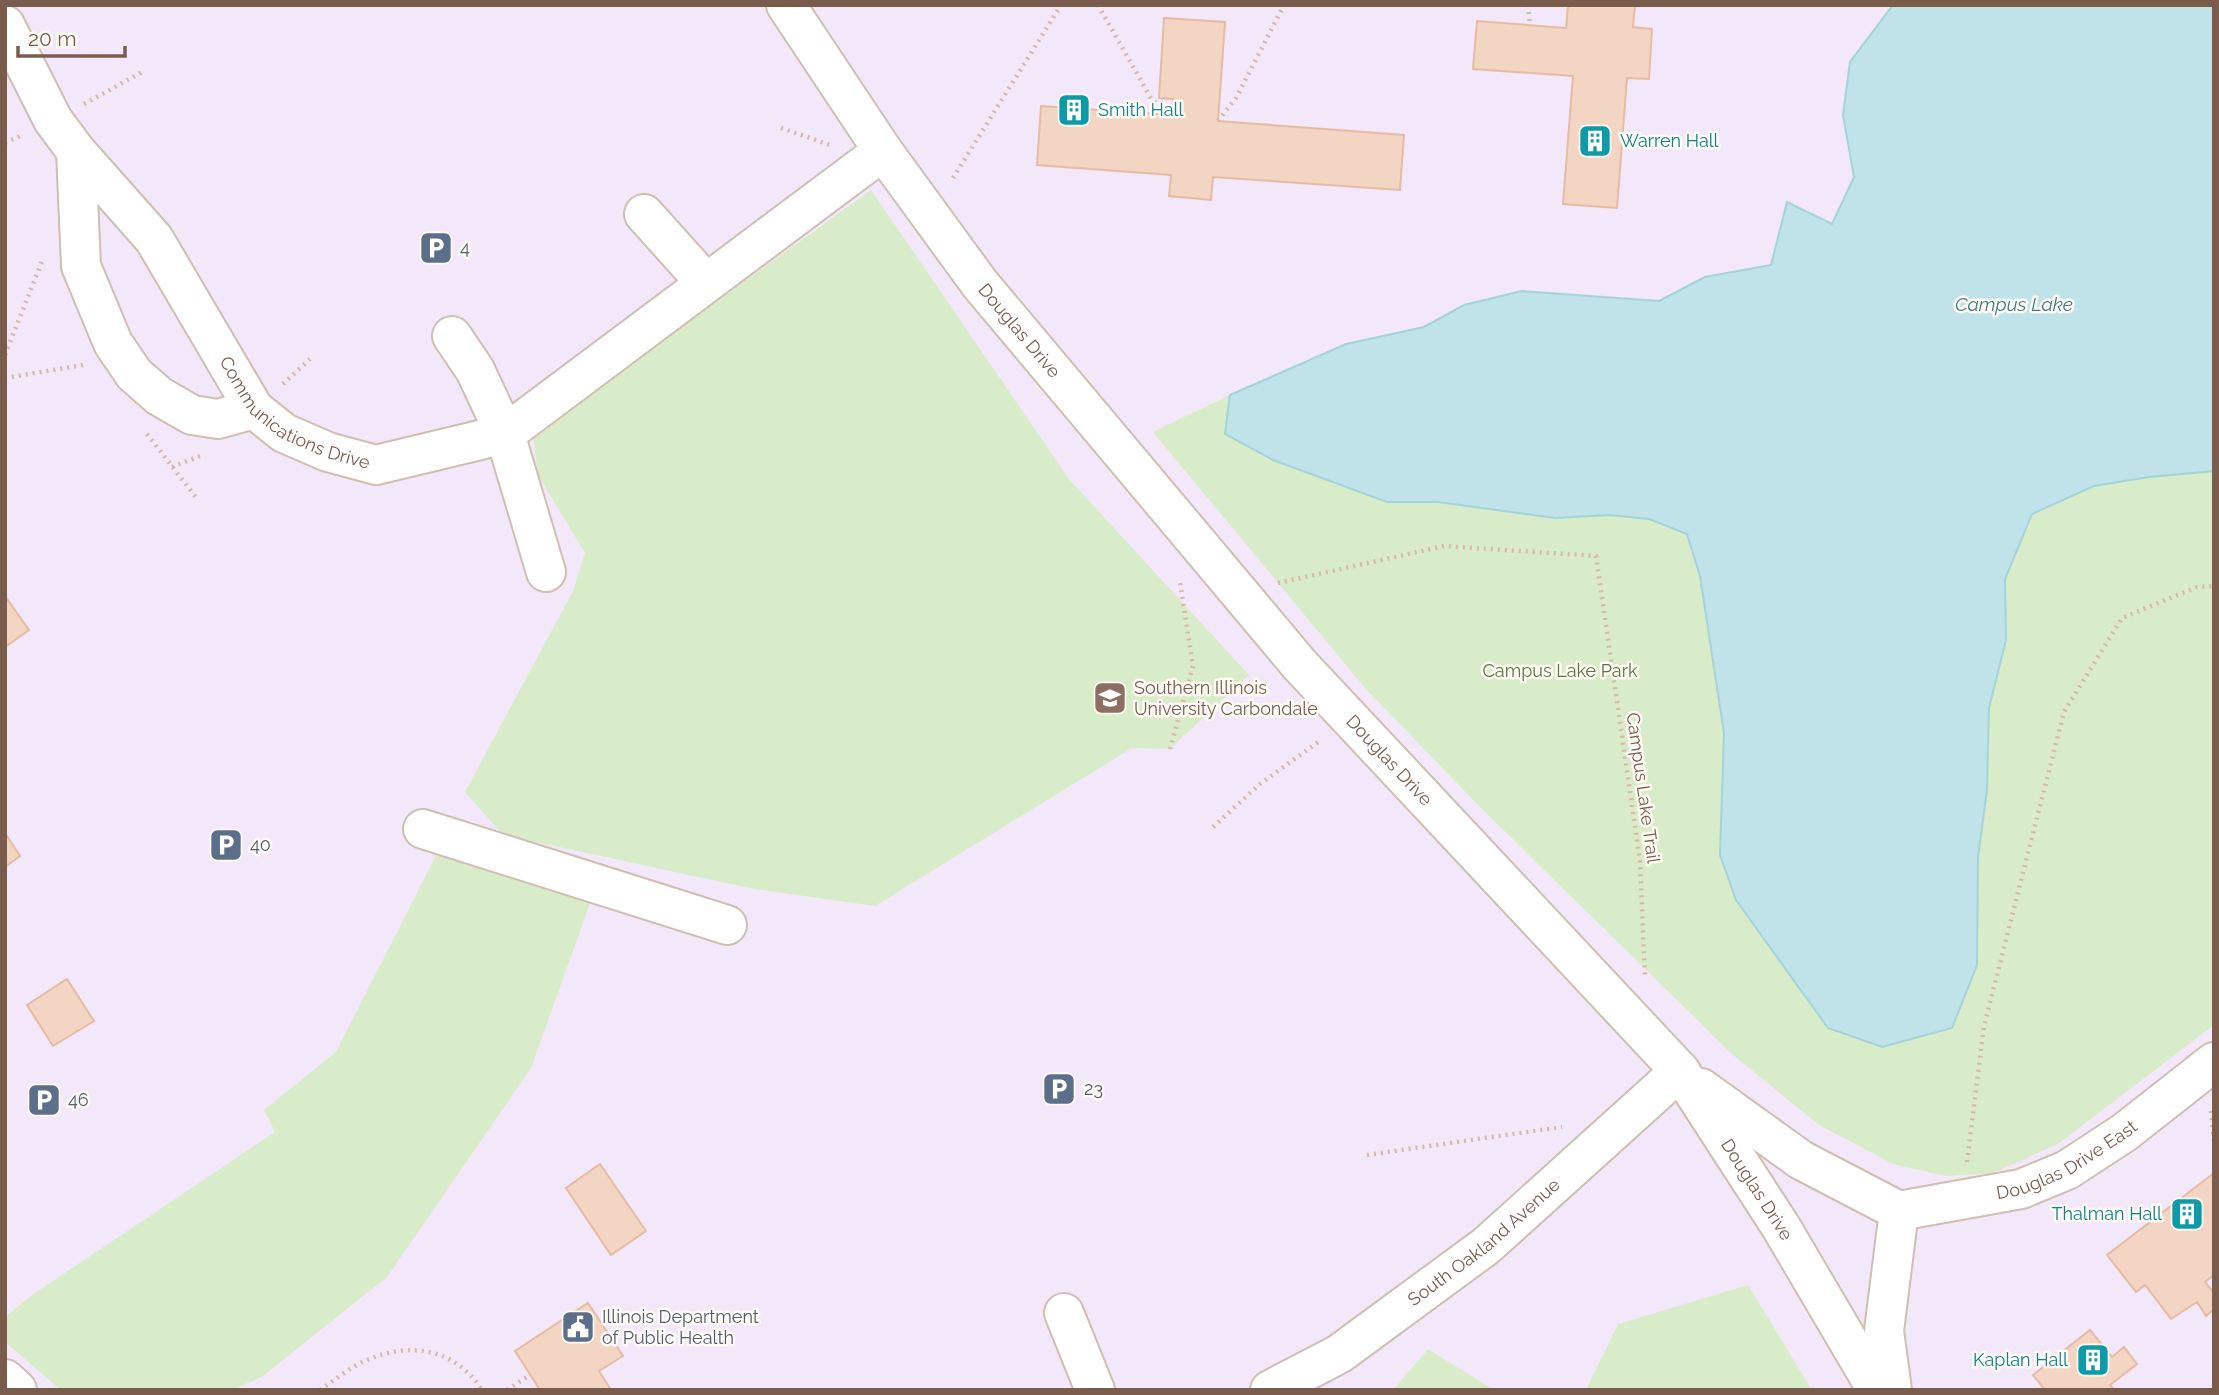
<svg xmlns="http://www.w3.org/2000/svg" width="2219" height="1395" viewBox="0 0 2219 1395" font-family="Raleway,sans-serif">
	<rect width="100%" height="100%" fill="#fdf6ec"/>
	<path fill="#f3e8fa" d="M 5,5 L 2214,5 L 2214,1390 L 5,1390 Z"/>
	<path fill="#d8ecc9" d="M 871,190 L 1069,479 L 1249,675 L 1170,749 L 1132,748 L 875,906 L 754,889 L 503,835 L 465,792 L 573,591 L 585,553 L 538,475 L 533,434 Z
		M 1230,395 L 1225,434 L 1387,502 L 1438,502 L 1555,518 L 1610,515 L 1649,519 L 1687,534 L 1700,576 L 1724,733 L 1720,855 L 1736,900 L 1828,1028 L 1977,965 L 1978,857 L 1987,786 L 1989,708 L 2006,640 L 2005,579 L 2032,513 L 2094,486 L 2149,477 L 2214,471 L 2214,1025 L 2058,1144 L 1993,1173 L 1946,1176 L 1893,1164 L 1819,1125 L 1733,1055 L 1481,808 L 1365,688 L 1153,432 Z
		M 446,836 L 597,884 L 531,1068 L 387,1277 L 263,1376 L 232,1390 L 61,1390 L 5,1342 L 5,1317 L 32,1295 L 275,1132 L 264,1110 L 336,1052 Z
		M 1748,1285 L 1812,1390 L 1586,1390 L 1618,1324 Z
		M 1428,1349 L 1494,1390 L 1393,1390 Z"/>
	<path fill="#bfe3e8" stroke="#a5d3da" stroke-width="2" d="M 1893,5 L 2214,5 L 2214,471 L 2149,477 L 2094,486 L 2032,514 L 2005,579 L 2006,640 L 1989,708 L 1987,790 L 1978,857 L 1977,965 L 1952,1028 L 1882,1047 L 1828,1028 L 1736,900 L 1720,855 L 1724,733 L 1700,576 L 1687,534 L 1649,519 L 1610,515 L 1555,518 L 1438,502 L 1387,502 L 1273,460 L 1225,434 L 1230,395 L 1346,344 L 1424,327 L 1464,305 L 1522,291 L 1659,301 L 1705,277 L 1771,265 L 1787,202 L 1832,224 L 1854,177 L 1843,115 L 1850,62 Z"/>
	<path fill="#f3d5c3" stroke="#e6bba3" stroke-width="2" d="M 1568,5 L 1635,5 L 1633,27 L 1652,29 L 1649,79 L 1627,78 L 1617,208 L 1563,204 L 1573,76 L 1473,69 L 1477,21 L 1566,28 Z
		M 1164,18 L 1225,22 L 1218,121 L 1404,135 L 1400,190 L 1213,177 L 1211,200 L 1169,196 L 1171,175 L 1037,165 L 1041,106 L 1172,115 L 1173,99 L 1159,98 Z
		M 5,596 L 29,630 L 5,647 Z
		M 5,833 L 20,856 L 5,867 Z
		M 67,979 L 94,1021 L 53,1046 L 27,1005 Z
		M 600,1164 L 646,1231 L 611,1255 L 566,1188 Z
		M 2214,1173 L 2214,1275 L 2205,1282 L 2214,1293 L 2214,1309 L 2206,1316 L 2197,1302 L 2171,1319 L 2145,1285 L 2136,1292 L 2107,1255 Z
		M 588,1303 L 623,1356 L 599,1371 L 611,1390 L 540,1390 L 515,1351 Z
		M 2090,1330 L 2112,1357 L 2124,1347 L 2137,1364 L 2110,1385 L 2114,1390 L 2045,1390 L 2033,1375 Z"/>
	<g fill="none" stroke-linecap="round" stroke-linejoin="round">
		<defs>
			<g id="minor">
				<path id="s1" d="M 786,5 L 883,151 L 980,284 L 1190,534 L 1299,664 L 1680,1071 L 1781,1227 L 1877,1390"/>
				<path id="s2" d="M 5,25 L 53,120 L 76,151 L 154,239 L 254,409 L 284,433 L 328,452 L 376,465 L 505,434 L 883,151"/>
				<path d="M 76,151 L 81,266 L 113,343 L 134,374 L 159,396 L 192,415 L 218,419 L 254,409"/>
				<path d="M 644,214 L 706,283"/>
				<path d="M 452,336 L 475,370 L 505,434 L 546,572"/>
				<path d="M 423,829 L 727,925"/>
				<path id="s3" d="M 1701,1088 L 1801,1160 L 1899,1211 L 2021,1189 L 2067,1170 L 2125,1132 L 2214,1062"/>
				<path d="M 1064,1313 L 1095,1390"/>
				<path d="M 5,1379 L 17,1390"/>
				<path id="s4" d="M 1270,1390 L 1339,1354 L 1486,1246 L 1680,1071"/>
				<path d="M 1892,1390 L 1884,1331 L 1899,1211"/>
			</g>
		</defs>
		<use href="#minor" stroke="#d1beb0" stroke-width="42"/>
		<path stroke="#d9b8a5" stroke-width="4.5" stroke-dasharray="2 5" stroke-linecap="butt" d="M 1098,5 L 1152,100 L 1172,115
			M 1528,5 L 1530,25
			M 84,104 L 142,72
			M 1218,121 L 1236,98 L 1284,5
			M 781,128 L 830,145
			M 5,143 L 20,136
			M 953,178 L 1061,5
			M 5,355 L 42,261
			M 5,378 L 83,365
			M 283,384 L 310,359
			M 147,434 L 198,500
			M 172,467 L 200,456
			M 1278,583 L 1444,546 L 1596,556 L 1640,861 L 1645,978
			M 1170,749 L 1193,666 L 1180,582
			M 1213,827 L 1260,784 L 1321,740
			M 2211,1111 L 2214,1141
			M 1367,1155 L 1562,1127
			M 1967,1162 L 1984,1026 L 2064,712 L 2122,618 L 2197,587 L 2214,586
			M 320,1390 C 335,1380 350,1367 367,1360 C 410,1341 456,1349 482,1390
			M 507,1390 L 530,1375"/>
		<use href="#minor" stroke="#fff" stroke-width="38"/>
	</g>
	<defs>
		<symbol id="building-square" viewBox="-11 -11 22 22"><rect x="-9" y="-9" width="18" height="18" rx="4" fill="#0f9aa8" stroke="#fffaf3"/><path d="M-4-6H4V6H1V3H-1V6H-4ZM-2.5-4.3h1.7v1.8h-1.7ZM.8-4.3h1.7v1.8H.8ZM-2.5-1h1.7V.8h-1.7ZM.8-1h1.7V.8H.8Z" fill="#fff"/></symbol>
		<symbol id="parking-square" viewBox="-11 -11 22 22"><rect x="-9" y="-9" width="18" height="18" rx="4" fill="#5c6f8a" stroke="#fffaf3"/><path d="M-3.5-5.5H1a3.5 3.5 0 0 1 0 7H-1V5.5H-3.5ZM-1-3.4V-.6H.8a1.4 1.4 0 0 0 0-2.8Z" fill="#fff"/></symbol>
		<symbol id="university-square" viewBox="-11 -11 22 22"><rect x="-9" y="-9" width="18" height="18" rx="4" fill="#8d6e63" stroke="#fffaf3"/><path d="M0-5L7-2L0 1L-7-2ZM-4 1L0 2.5L4 1V4Q0 6-4 4Z" fill="#fff"/></symbol>
		<symbol id="civic-square" viewBox="-11 -11 22 22"><rect x="-9" y="-9" width="18" height="18" rx="4" fill="#5c6f8a" stroke="#fffaf3"/><path d="M-.6-6.5H3V-4.5H.6V-3L4-1V1h2V6H-6V1h2V-1L-.6-3ZM-1.2 2.5V6h2.4V2.5Z" fill="#fff"/></symbol>
	</defs>
	<g fill-rule="evenodd">
		<use href="#building-square" x="1055" y="91" width="38" height="38"/>
		<use href="#building-square" x="1576" y="122" width="38" height="38"/>
		<use href="#parking-square" x="417" y="229" width="38" height="38"/>
		<use href="#university-square" x="1091" y="679" width="38" height="38"/>
		<use href="#parking-square" x="207" y="826" width="38" height="38"/>
		<use href="#parking-square" x="1040" y="1070" width="38" height="38"/>
		<use href="#parking-square" x="25" y="1081" width="38" height="38"/>
		<use href="#building-square" x="2168" y="1195" width="38" height="38"/>
		<use href="#civic-square" x="559" y="1308" width="38" height="38"/>
		<use href="#building-square" x="2074" y="1341" width="38" height="38"/>
	</g>
	<g text-anchor="middle" stroke-width="5" stroke-linejoin="round" paint-order="stroke">
		<g font-size="18" fill="#0d838f" stroke="#fffaf3" text-anchor="start">
			<text x="1098" y="116">Smith Hall</text>
			<text x="1620" y="147">Warren Hall</text>
			<text x="2162" y="1220" text-anchor="end">Thalman Hall</text>
			<text x="2068" y="1366" text-anchor="end">Kaplan Hall</text>
		</g>
		<g font-size="18" fill="#4e5e75" stroke="#fffaf3" text-anchor="start">
			<text x="460" y="254">4</text>
			<text x="250" y="851">40</text>
			<text x="1084" y="1095">23</text>
			<text x="68" y="1106">46</text>
			<text x="602" y="1323">Illinois Department<tspan x="602" dy="21">of Public Health</tspan></text>
		</g>
		<g font-size="18" fill="#7a5c4d" stroke="#fffaf3">
			<text dy="6" stroke="none"><textPath href="#s1" startOffset="401">Douglas Drive</textPath></text>
			<text dy="6" stroke="none"><textPath href="#s2" startOffset="495">Communications Drive</textPath></text>
			<text dy="6" stroke="none"><textPath href="#s1" startOffset="968">Douglas Drive</textPath></text>
			<text transform="translate(1643 788) rotate(82)" y="6">Campus Lake Trail</text>
			<text dy="6" stroke="none"><textPath href="#s3" startOffset="411">Douglas Drive East</textPath></text>
			<text dy="6" stroke="none"><textPath href="#s1" startOffset="1535">Douglas Drive</textPath></text>
			<text dy="6" stroke="none"><textPath href="#s4" startOffset="261">South Oakland Avenue</textPath></text>
		</g>
		<g font-size="18" fill="#537a41" stroke="#fffaf3">
			<text x="1560" y="677">Campus Lake Park</text>
		</g>
		<g font-size="18" fill="#785e54" stroke="#fffaf3" text-anchor="start">
			<text x="1134" y="694">Southern Illinois<tspan x="1134" dy="21">University Carbondale</tspan></text>
		</g>
		<g font-size="19" font-style="italic" fill="#437c86" stroke="#fffaf3">
			<text x="2014" y="311">Campus Lake</text>
		</g>
	</g>
	<rect width="2219" height="1395" fill="none" stroke="#7a5c4d" stroke-width="14"/>
	<path d="M18 46v10h107v-10" fill="none" stroke="#7a5c4d" stroke-width="3.5"/>
	<text x="28" y="46" font-size="21" fill="#7a5c4d" stroke="#fffaf3" stroke-width="5" paint-order="stroke">20 m</text>
</svg>
